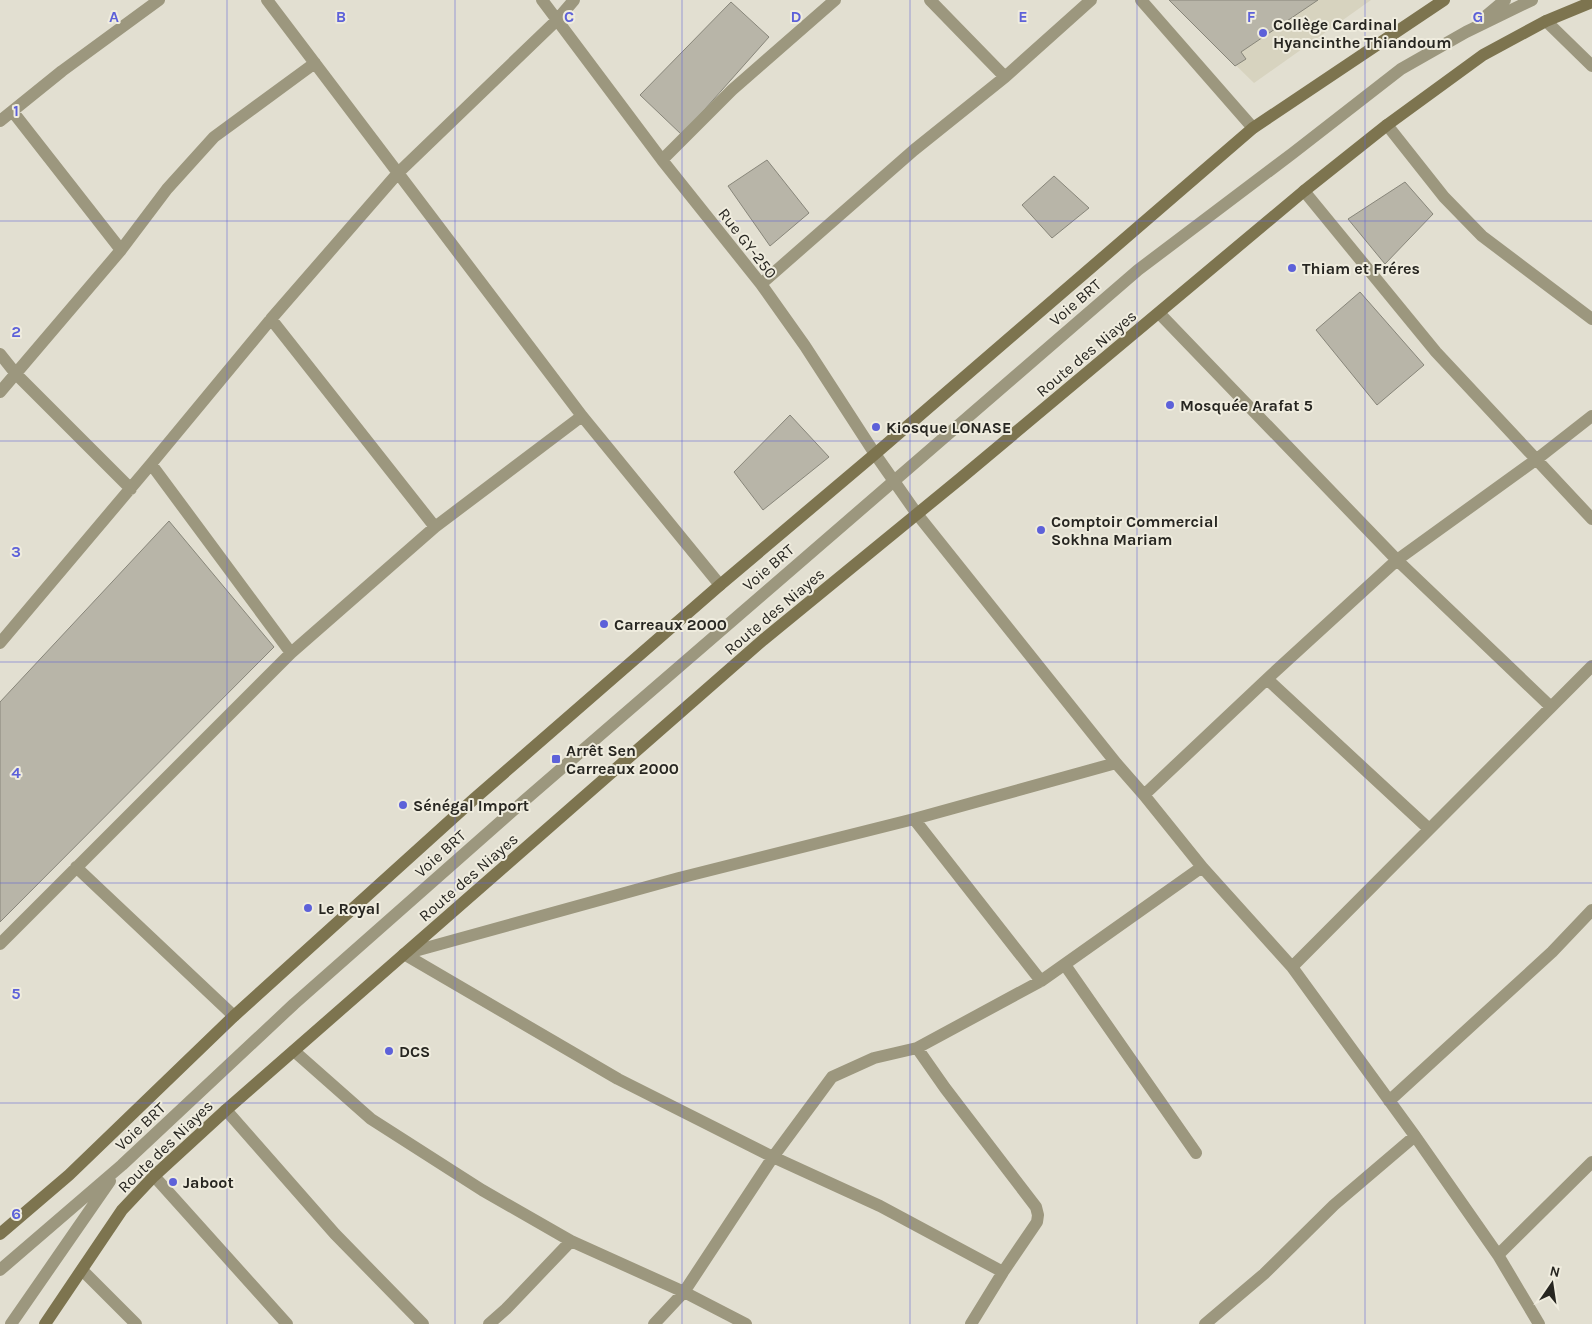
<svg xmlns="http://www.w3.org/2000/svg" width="1592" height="1324" viewBox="0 0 1592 1324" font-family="Karla,sans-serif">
	<rect width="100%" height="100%" fill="#e2dfd1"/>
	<path fill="#d7d3bf" d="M 1169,0 L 1371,0 L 1254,83 Z"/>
	<path fill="#b8b5a8" stroke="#88867a" d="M 1169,0 L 1318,0 L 1241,52 L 1246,59 L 1235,66 Z
		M 731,2 L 769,37 L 682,135 L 640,95 Z
		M 767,160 L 809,213 L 770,246 L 728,186 Z
		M 1054,176 L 1089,208 L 1052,238 L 1022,205 Z
		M 1405,182 L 1433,214 L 1385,264 L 1348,219 Z
		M 1360,292 L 1424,365 L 1377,405 L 1316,330 Z
		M 790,415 L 829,457 L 763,510 L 734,472 Z
		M 169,521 L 274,647 L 0,922 L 0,702 Z"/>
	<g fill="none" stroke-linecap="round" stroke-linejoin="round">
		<path stroke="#9c977e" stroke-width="12" d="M 1481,20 L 1505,0
			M 0,1270 L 122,1165 L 294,1004 L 525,800 L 1138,270 L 1293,153 L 1401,69 L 1466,32 L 1532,0
			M 11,1324 L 110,1181"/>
		<path stroke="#9c977e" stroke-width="12" d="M 267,0 L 582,416 L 720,585
			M 542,0 L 662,160 L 761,284 L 805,346 L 875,454 L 917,514 L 1116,763 L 1144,795 L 1202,867 L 1292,967 L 1415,1136 L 1498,1255 L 1539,1324
			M 930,0 L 1005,77
			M 1141,0 L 1253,128
			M 1546,21 L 1592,66
			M 13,112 L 121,250
			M 0,121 L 62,71 L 159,0
			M 1387,125 L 1444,197 L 1482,236 L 1592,319
			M 662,160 L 732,90 L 835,0
			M 1304,191 L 1436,352 L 1592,519
			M 761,284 L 914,150 L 1005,77 L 1091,0
			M 1159,313 L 1397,560 L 1551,707
			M 271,319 L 435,527
			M 0,354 L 16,374 L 131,489
			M 0,392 L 121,250 L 167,189 L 214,137 L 315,63
			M 151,464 L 291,653
			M 0,643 L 151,464 L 271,319 L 398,173 L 557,20 L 574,0
			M 1267,679 L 1429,829
			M 1144,795 L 1267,679 L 1397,560 L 1537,459 L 1592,416
			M 914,819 L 1041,981
			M 76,867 L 234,1016
			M 0,944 L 291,653 L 435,527 L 582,416
			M 404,954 L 679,878 L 914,819 L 1116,763
			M 404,954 L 618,1079 L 773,1157 L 880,1206 L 1003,1272
			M 1065,965 L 1196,1153
			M 1292,967 L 1592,666
			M 917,1048 L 945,1088 L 1036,1207 L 1038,1215 L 1037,1222 L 1003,1272 L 971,1324
			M 294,1051 L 371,1119 L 482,1190 L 571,1241 L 684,1292 L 746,1324
			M 1389,1101 L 1552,952 L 1592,910
			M 226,1110 L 335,1234 L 423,1324
			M 154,1176 L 287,1324
			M 1498,1255 L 1592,1162
			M 82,1270 L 136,1324
			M 489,1324 L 506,1309 L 571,1241
			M 654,1324 L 684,1292 L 773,1157 L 832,1077 L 874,1058 L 917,1048 L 1041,981 L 1202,867
			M 1205,1324 L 1264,1274 L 1334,1205 L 1415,1136"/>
		<path stroke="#7d744f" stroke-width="12" d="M 0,1234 L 69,1175 L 234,1016 L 474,799 L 720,585 L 875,454 L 1253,128 L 1444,0
			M 45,1324 L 122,1210 L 154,1176 L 226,1110 L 763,640 L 961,478 L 1304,191 L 1387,125 L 1483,55 L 1546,21 L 1592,2"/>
	</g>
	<path fill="none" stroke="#5d61d9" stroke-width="1" stroke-opacity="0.55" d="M 227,0 L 227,1324M 455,0 L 455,1324M 682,0 L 682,1324M 910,0 L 910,1324M 1137,0 L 1137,1324M 1365,0 L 1365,1324M 0,221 L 1592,221M 0,441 L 1592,441M 0,662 L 1592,662M 0,883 L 1592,883M 0,1103 L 1592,1103"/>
	<g fill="#5d61d9" stroke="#efecde" stroke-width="2">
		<circle cx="1263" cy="33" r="5"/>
		<circle cx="1292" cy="268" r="5"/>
		<circle cx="1170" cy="405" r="5"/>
		<circle cx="876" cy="427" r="5"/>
		<circle cx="1041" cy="530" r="5"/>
		<circle cx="604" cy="624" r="5"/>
		<rect x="551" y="754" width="10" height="10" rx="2.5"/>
		<circle cx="403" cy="805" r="5"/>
		<circle cx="308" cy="908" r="5"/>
		<circle cx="389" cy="1051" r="5"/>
		<circle cx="173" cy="1182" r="5"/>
	</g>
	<g text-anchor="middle" stroke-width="4" stroke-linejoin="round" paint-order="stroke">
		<g font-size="16" font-weight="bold" fill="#272621" stroke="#efecde" text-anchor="start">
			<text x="1273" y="30">Collège Cardinal<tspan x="1273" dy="18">Hyancinthe Thiandoum</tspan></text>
			<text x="1302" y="274">Thiam et Fréres</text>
			<text x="1180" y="411">Mosquée Arafat 5</text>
			<text x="886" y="433">Kiosque LONASE</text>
			<text x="1051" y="527">Comptoir Commercial<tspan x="1051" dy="18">Sokhna Mariam</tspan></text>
			<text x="614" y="630">Carreaux 2000</text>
			<text x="566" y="756">Arrêt Sen<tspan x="566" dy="18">Carreaux 2000</tspan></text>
			<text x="413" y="811">Sénégal Import</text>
			<text x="318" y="914">Le Royal</text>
			<text x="399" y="1057">DCS</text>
			<text x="183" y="1188">Jaboot</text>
		</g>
		<g font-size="16" fill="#272621" stroke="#efecde">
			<text transform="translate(748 243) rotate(52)" y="6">Rue GY-250</text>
			<text transform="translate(1075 302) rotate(-41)" y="6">Voie BRT</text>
			<text transform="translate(1086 353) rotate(-40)" y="6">Route des Niayes</text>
			<text transform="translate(768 567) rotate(-41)" y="6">Voie BRT</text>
			<text transform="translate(774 611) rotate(-40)" y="6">Route des Niayes</text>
			<text transform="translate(440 853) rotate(-42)" y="6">Voie BRT</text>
			<text transform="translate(468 877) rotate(-41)" y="6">Route des Niayes</text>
			<text transform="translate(140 1126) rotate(-43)" y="6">Voie BRT</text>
			<text transform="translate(165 1146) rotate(-44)" y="6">Route des Niayes</text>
		</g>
	</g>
	<g font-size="16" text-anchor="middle" font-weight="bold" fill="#5d61d9" stroke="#efecde" stroke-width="4" stroke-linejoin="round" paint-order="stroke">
		<text x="114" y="22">A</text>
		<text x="341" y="22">B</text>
		<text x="569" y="22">C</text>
		<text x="796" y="22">D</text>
		<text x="1023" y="22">E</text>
		<text x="1251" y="22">F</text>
		<text x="1478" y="22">G</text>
		<text x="16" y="116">1</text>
		<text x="16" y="337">2</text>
		<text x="16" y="557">3</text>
		<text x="16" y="778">4</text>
		<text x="16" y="999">5</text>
		<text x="16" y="1219">6</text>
	</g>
	<g transform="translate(1552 1284) rotate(13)" stroke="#efecde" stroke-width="4" paint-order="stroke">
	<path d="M0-4L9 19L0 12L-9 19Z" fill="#272621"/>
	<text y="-8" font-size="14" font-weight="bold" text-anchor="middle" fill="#272621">N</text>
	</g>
</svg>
